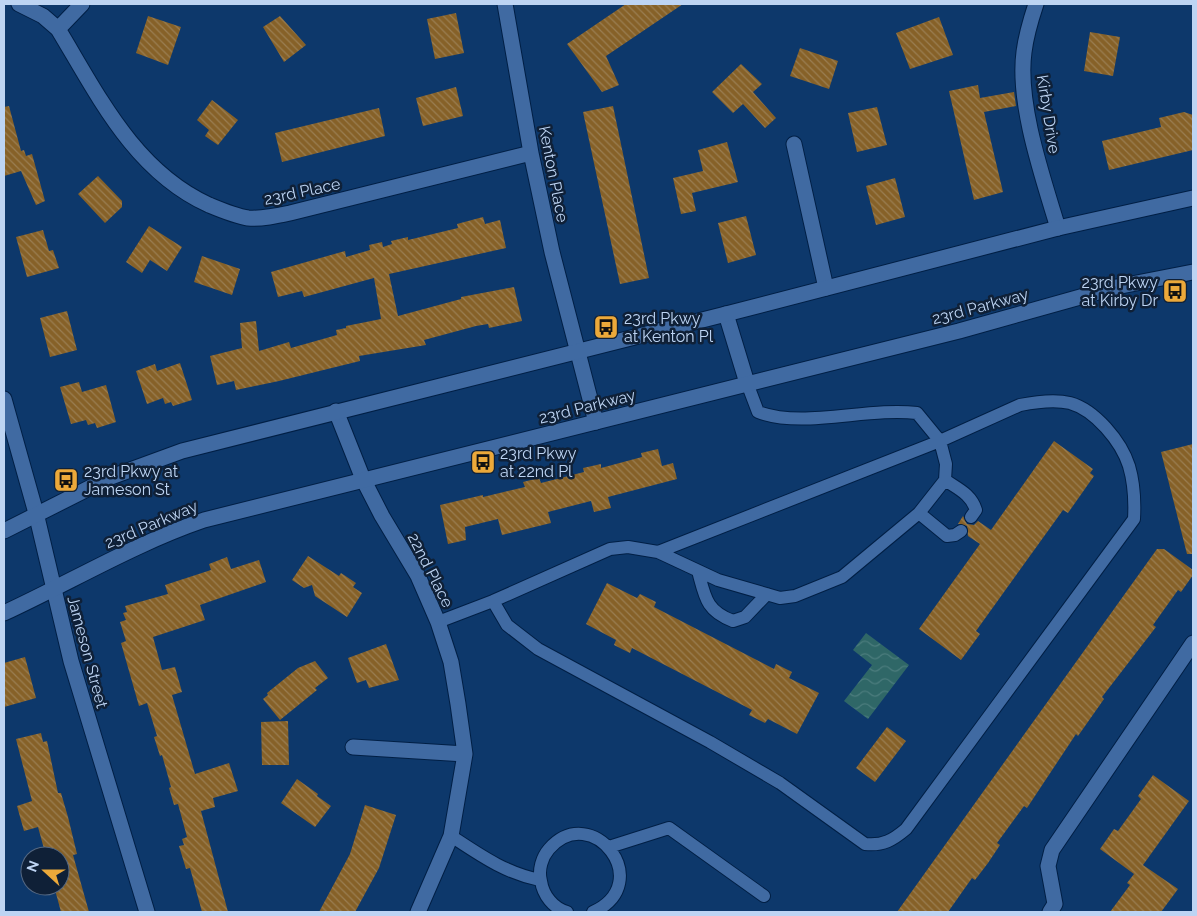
<svg xmlns="http://www.w3.org/2000/svg" width="1197" height="916" viewBox="0 0 1197 916" font-family="Raleway,sans-serif">
	<defs>
		<pattern id="water-waves" width="16" height="10" patternUnits="userSpaceOnUse" patternTransform="scale(1.25)"><rect width="16" height="10" fill="#2f6767"/><path d="M0 5q4-4 8 0t8 0" fill="none" stroke="#4b7c7d"/></pattern>
		<pattern id="building-back-hatch" width="6" height="6" patternUnits="userSpaceOnUse" patternTransform="scale(1.25)"><rect width="6" height="6" fill="#866128"/><path d="M-1 5l2 2M0 0l6 6M5-1l2 2" fill="none" stroke="#9a7e52"/></pattern>
	</defs>
	<rect width="100%" height="100%" fill="#0d386b"/>
	<path fill="url(#water-waves)" d="M 866,633 L 909,665 L 868,719 L 844,701 L 872,665 L 853,650 Z"/>
	<path fill="url(#building-back-hatch)" d="M 626,4 L 683,4 L 606,56 L 619,85 L 602,92 L 567,44 Z
		M 456,13 L 464,53 L 435,59 L 427,19 Z
		M 148,16 L 181,27 L 168,65 L 136,53 Z
		M 280,16 L 306,45 L 284,62 L 263,27 Z
		M 939,17 L 953,55 L 910,69 L 896,33 Z
		M 1090,32 L 1120,37 L 1113,76 L 1084,71 Z
		M 800,48 L 838,61 L 829,89 L 790,76 Z
		M 741,64 L 762,84 L 753,92 L 776,118 L 765,128 L 743,104 L 733,113 L 712,92 Z
		M 978,85 L 980,98 L 1014,92 L 1016,106 L 984,112 L 1003,192 L 974,200 L 949,91 Z
		M 456,87 L 463,116 L 423,126 L 416,98 Z
		M 212,100 L 238,120 L 218,145 L 205,136 L 209,130 L 197,120 Z
		M 9,106 L 21,151 L 24,150 L 26,156 L 32,154 L 45,201 L 36,205 L 21,171 L 4,176 L 4,107 Z
		M 613,106 L 649,278 L 620,284 L 583,112 Z
		M 877,107 L 887,145 L 857,152 L 848,113 Z
		M 379,108 L 385,136 L 282,162 L 275,133 Z
		M 1184,112 L 1193,115 L 1193,150 L 1109,170 L 1102,141 L 1161,127 L 1159,118 Z
		M 727,142 L 738,182 L 692,193 L 696,211 L 681,214 L 673,178 L 703,171 L 698,150 Z
		M 98,176 L 122,201 L 122,207 L 105,223 L 78,194 Z
		M 895,178 L 905,217 L 876,225 L 866,186 Z
		M 746,216 L 756,255 L 728,263 L 718,223 Z
		M 483,217 L 485,224 L 500,220 L 506,248 L 389,274 L 398,316 L 461,299 L 461,297 L 514,287 L 522,321 L 489,328 L 488,324 L 476,326 L 424,340 L 426,345 L 359,356 L 360,361 L 279,381 L 236,390 L 234,381 L 217,385 L 210,356 L 242,348 L 240,323 L 256,321 L 259,351 L 289,342 L 291,348 L 337,335 L 336,330 L 346,328 L 346,326 L 381,319 L 374,278 L 304,297 L 302,291 L 278,297 L 271,272 L 345,251 L 346,257 L 370,250 L 369,245 L 382,242 L 383,247 L 392,244 L 391,241 L 408,237 L 408,240 L 458,228 L 457,224 Z
		M 149,226 L 182,247 L 167,271 L 150,260 L 142,273 L 126,262 Z
		M 43,230 L 49,251 L 53,250 L 59,268 L 27,277 L 16,237 Z
		M 202,256 L 240,269 L 232,295 L 194,282 Z
		M 67,311 L 77,350 L 50,357 L 40,318 Z
		M 180,363 L 192,400 L 173,406 L 171,402 L 165,404 L 163,398 L 147,404 L 136,371 L 155,364 L 157,371 Z
		M 79,382 L 82,392 L 106,385 L 116,422 L 97,428 L 95,423 L 88,425 L 86,420 L 71,424 L 60,387 Z
		M 1054,441 L 1093,469 L 1090,473 L 1094,476 L 1068,513 L 1063,510 L 976,631 L 980,634 L 961,660 L 919,629 L 980,544 L 968,536 L 967,526 L 958,524 L 963,516 L 967,524 L 974,525 L 978,521 L 991,530 Z
		M 1193,444 L 1193,554 L 1187,554 L 1161,452 Z
		M 658,449 L 662,466 L 673,463 L 677,479 L 608,497 L 611,508 L 594,512 L 591,501 L 548,512 L 551,523 L 502,535 L 498,519 L 465,527 L 466,540 L 448,544 L 440,505 L 483,495 L 483,497 L 525,487 L 523,482 L 539,478 L 541,483 L 584,472 L 583,468 L 601,464 L 601,468 L 642,457 L 641,453 Z
		M 1157,549 L 1164,549 L 1193,570 L 1193,575 L 1181,592 L 1178,590 L 1153,625 L 1156,627 L 1102,697 L 1104,699 L 1078,736 L 1076,734 L 1027,808 L 1024,806 L 997,843 L 1000,845 L 988,863 L 975,880 L 972,878 L 948,912 L 897,912 Z
		M 308,556 L 339,576 L 341,573 L 356,583 L 353,587 L 362,593 L 347,617 L 315,596 L 312,585 L 304,588 L 292,580 Z
		M 227,557 L 231,569 L 259,560 L 266,582 L 200,605 L 205,620 L 153,637 L 162,670 L 175,667 L 182,692 L 172,695 L 195,774 L 229,763 L 238,791 L 213,798 L 215,807 L 201,811 L 228,912 L 202,912 L 190,868 L 186,869 L 179,846 L 184,845 L 182,839 L 187,837 L 178,804 L 174,805 L 169,788 L 171,787 L 162,755 L 160,756 L 154,737 L 157,736 L 147,703 L 139,706 L 121,643 L 126,641 L 120,622 L 126,620 L 123,613 L 127,612 L 125,606 L 168,594 L 165,585 L 211,570 L 209,564 Z
		M 607,583 L 637,598 L 640,594 L 656,602 L 654,607 L 774,669 L 776,664 L 792,672 L 789,678 L 819,693 L 797,734 L 768,719 L 765,723 L 749,715 L 752,710 L 632,648 L 630,653 L 614,645 L 616,640 L 586,624 Z
		M 386,644 L 399,680 L 369,688 L 366,680 L 357,683 L 348,658 Z
		M 25,657 L 36,698 L 4,707 L 4,663 Z
		M 315,661 L 328,678 L 315,688 L 317,690 L 280,720 L 263,699 L 268,695 L 267,693 L 298,668 Z
		M 288,721 L 289,765 L 262,765 L 261,722 Z
		M 887,727 L 906,741 L 875,782 L 856,768 Z
		M 41,733 L 43,742 L 47,741 L 58,793 L 61,793 L 68,817 L 77,854 L 73,855 L 89,912 L 61,912 L 54,886 L 60,886 L 60,856 L 46,856 L 38,827 L 24,831 L 17,806 L 32,801 L 16,739 Z
		M 1153,775 L 1189,801 L 1143,865 L 1178,889 L 1161,912 L 1110,912 L 1130,885 L 1127,883 L 1134,874 L 1100,849 L 1114,829 L 1118,831 L 1141,799 L 1138,796 Z
		M 297,779 L 318,794 L 317,796 L 331,806 L 315,827 L 281,803 Z
		M 365,805 L 396,815 L 379,868 L 355,912 L 319,912 L 350,854 Z"/>
	<g fill="none" stroke-linecap="round" stroke-linejoin="round">
		<defs>
			<path id="lane" d="M 945,480 C 958,489 971,494 976,510 L 971,517
				M 919,513 L 947,536 L 955,535 L 961,531
				M 698,571 C 705,597 706,611 733,621 L 745,617 L 767,594
				M 493,601 L 507,625 L 538,649 L 710,742 L 780,783 L 865,844 C 883,846 893,840 906,829 L 1134,519 C 1135,501 1134,483 1129,466 C 1121,441 1095,410 1070,403 C 1054,399 1035,402 1020,405 L 940,441 L 946,464 L 945,480 L 919,513 L 842,577 L 795,596 L 780,598 L 718,580 L 658,552
				M 438,622 L 493,601 L 610,549 L 628,547 L 658,552 L 940,441 L 917,413 C 867,407 803,429 758,412 L 747,383
				M 451,836 C 480,855 505,873 540,880
				M 609,847 L 669,828 L 764,896
				M 567,912 C 553,908 543,895 541,881 C 538,870 542,857 549,849 C 592,800 657,883 593,912"/>
			<path id="street" d="M 19,4 L 43,16 L 58,29 C 98,95 134,171 209,205 C 221,210 235,216 248,218 C 262,219 276,216 290,213 L 531,153
				M 505,4 L 531,153 L 552,252 L 596,422
				M 1036,4 C 1031,19 1026,36 1024,52 C 1017,104 1043,178 1058,228
				M 58,29 L 82,4
				M 794,144 L 826,288
				M 726,314 L 747,383
				M 4,399 L 36,513 L 71,661 L 147,912
				M 336,411 L 363,479 L 382,516 L 418,576 L 438,622 L 451,662 L 458,704 L 465,754 L 451,836 L 418,912
				M 353,747 L 465,754
				M 1050,912 L 1055,904 L 1048,866 L 1052,850 L 1193,643"/>
			<path id="secondary" d="M 4,531 L 111,477 L 182,451 L 726,314 L 1058,228 L 1193,198
				M 4,613 C 71,582 134,544 204,520 L 959,331 L 1116,287 L 1193,272"/>
		</defs>
		<use href="#lane" stroke="#011f45" stroke-width="14"/>
		<use href="#street" stroke="#011f45" stroke-width="17"/>
		<use href="#secondary" stroke="#011f45" stroke-width="17"/>
		<use href="#lane" stroke="#406aa2" stroke-width="12"/>
		<use href="#street" stroke="#406aa2" stroke-width="15"/>
		<use href="#secondary" stroke="#406aa2" stroke-width="15"/>
	</g>
	<defs>
		<symbol id="bus-square" viewBox="-11 -11 22 22"><rect x="-9" y="-9" width="18" height="18" rx="4" fill="#eca93a" stroke="#0f2037"/><path d="M-5-6H5V4H4V6H2V4H-2V6H-4V4H-5ZM-3.5-4V0h7V-4ZM-3.5 1.2v1.5H-2V1.2ZM2 1.2v1.5H3.5V1.2Z" fill="#111"/></symbol>
	</defs>
	<g fill-rule="evenodd">
		<use href="#bus-square" x="1161" y="277" width="28" height="28"/>
		<use href="#bus-square" x="592" y="313" width="28" height="28"/>
		<use href="#bus-square" x="469" y="448" width="28" height="28"/>
		<use href="#bus-square" x="52" y="466" width="28" height="28"/>
	</g>
	<g text-anchor="middle" stroke-width="5" stroke-linejoin="round" paint-order="stroke">
		<g font-size="16" fill="#bdd4f3" stroke="#0f2037">
			<text transform="translate(1049 114) rotate(81)" y="6">Kirby Drive</text>
			<text transform="translate(554 174) rotate(79)" y="6">Kenton Place</text>
			<text transform="translate(302 191) rotate(-12)" y="6">23rd Place</text>
			<text transform="translate(980 306) rotate(-15)" y="6">23rd Parkway</text>
			<text transform="translate(587 406) rotate(-14)" y="6">23rd Parkway</text>
			<text transform="translate(151 524) rotate(-23)" y="6">23rd Parkway</text>
			<text transform="translate(431 570) rotate(63)" y="6">22nd Place</text>
			<text transform="translate(88 652) rotate(75)" y="6">Jameson Street</text>
		</g>
		<g font-size="16" fill="#bdd4f3" stroke="#0f2037" text-anchor="start">
			<text x="1158" y="288" text-anchor="end">23rd Pkwy<tspan x="1158" dy="18">at Kirby Dr</tspan></text>
			<text x="624" y="324">23rd Pkwy<tspan x="624" dy="18">at Kenton Pl</tspan></text>
			<text x="500" y="459">23rd Pkwy<tspan x="500" dy="18">at 22nd Pl</tspan></text>
			<text x="84" y="477">23rd Pkwy at<tspan x="84" dy="18">Jameson St</tspan></text>
		</g>
	</g>
	<rect width="1197" height="916" fill="none" stroke="#bdd4f3" stroke-width="10"/>
	<g transform="translate(45 871) rotate(291)"><circle r="24" fill="#0f2037" stroke="#556882"/>
	<path d="M0-4L9 19L0 12L-9 19Z" fill="#eca93a"/>
	<text y="-8" font-size="14" font-weight="bold" text-anchor="middle" fill="#bdd4f3">N</text>
	</g>
</svg>
